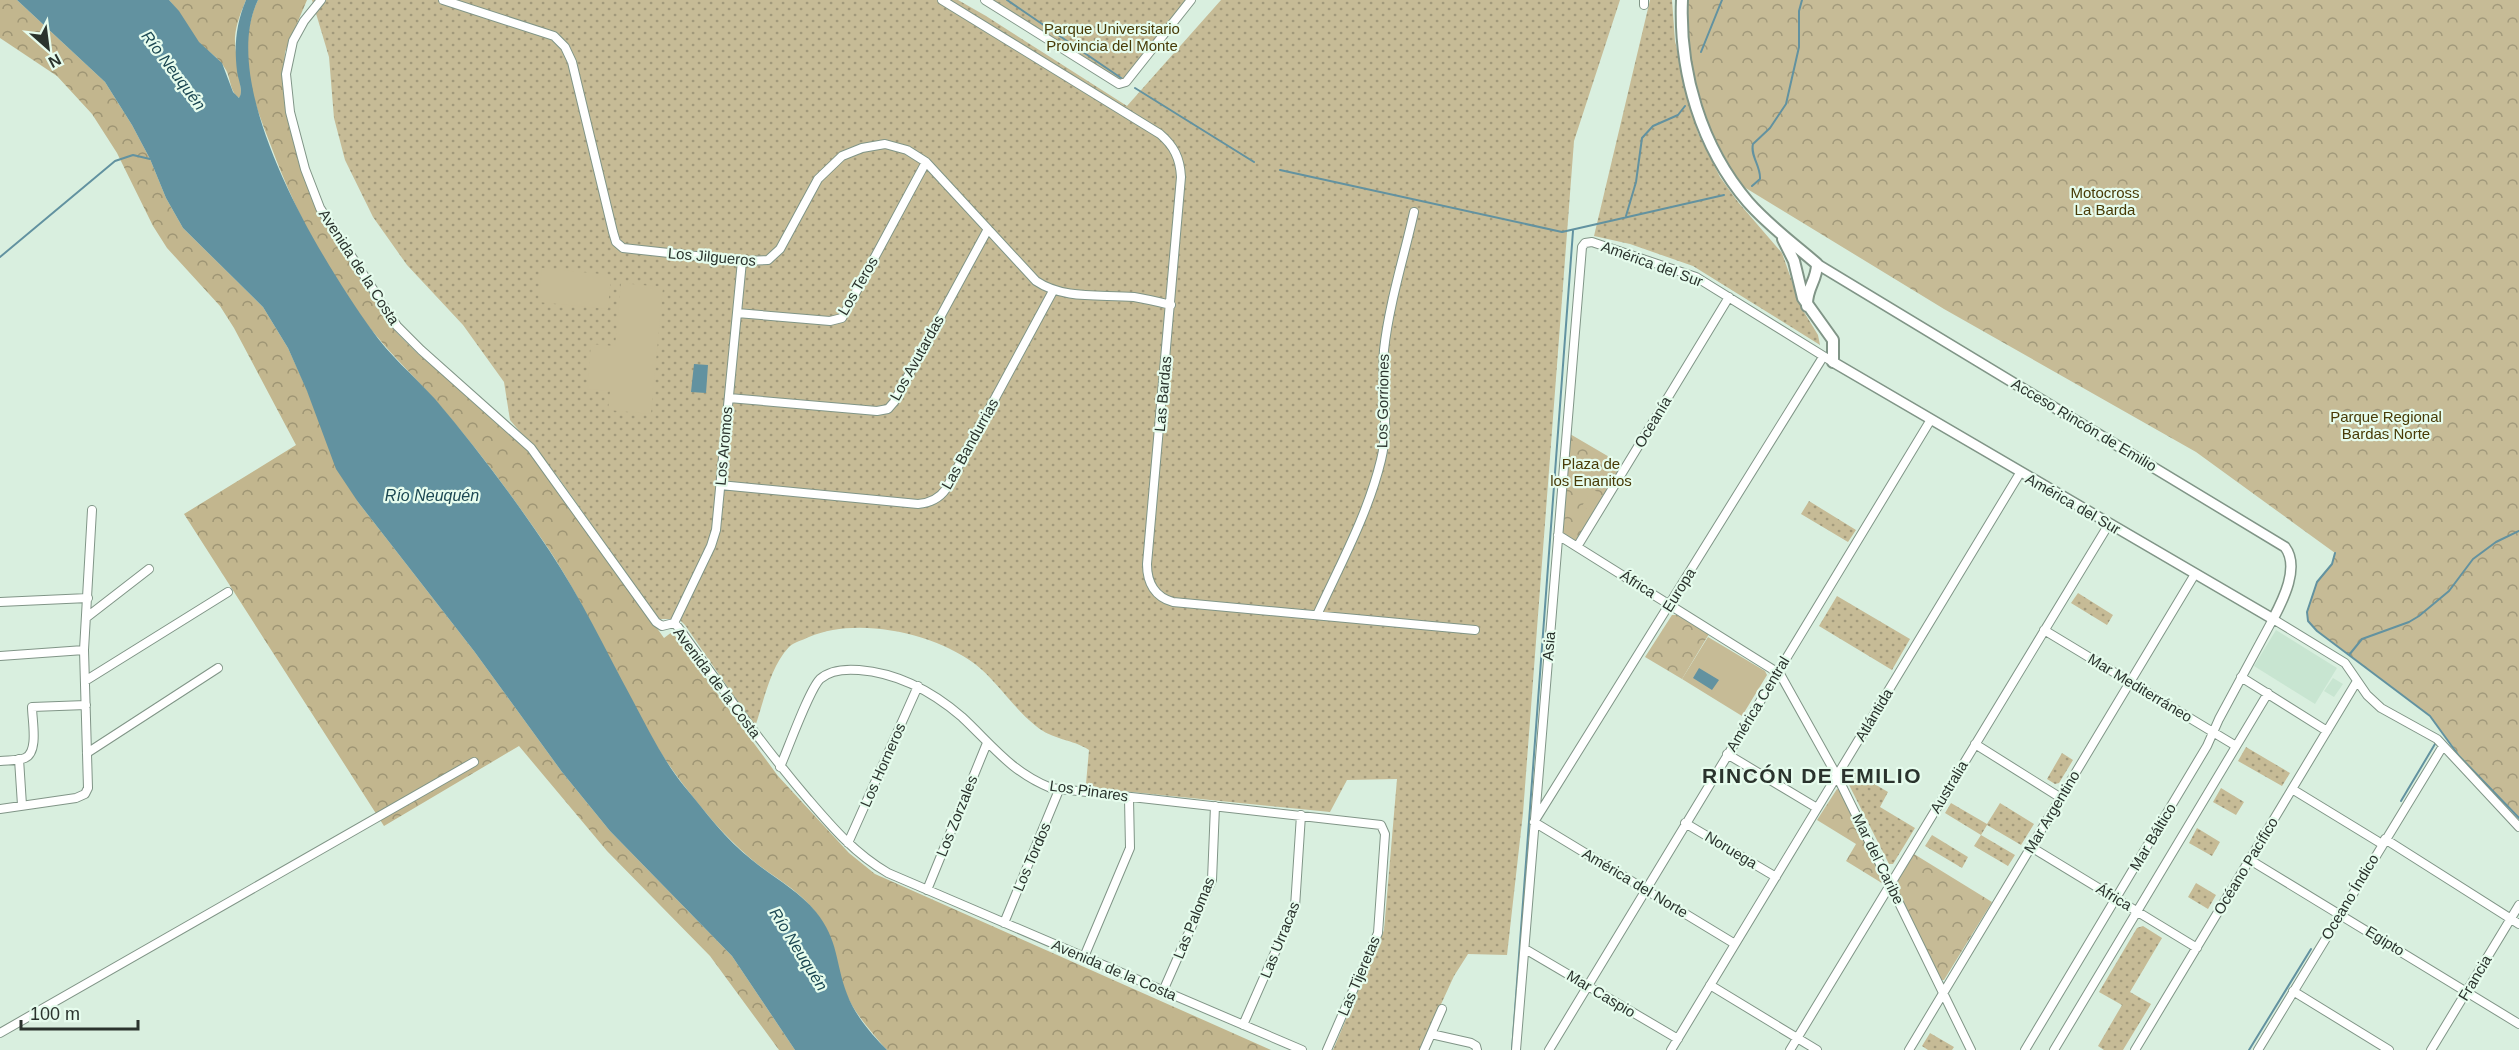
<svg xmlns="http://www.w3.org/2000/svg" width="2519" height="1050" viewBox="0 0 2519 1050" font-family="Arial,sans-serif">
	<defs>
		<pattern id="grass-dots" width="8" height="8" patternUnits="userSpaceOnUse" patternTransform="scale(1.5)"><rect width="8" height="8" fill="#c6bb96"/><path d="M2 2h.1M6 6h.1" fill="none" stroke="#a1997b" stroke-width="1.8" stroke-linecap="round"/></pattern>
		<pattern id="forest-crowns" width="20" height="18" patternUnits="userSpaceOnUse" patternTransform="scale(1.5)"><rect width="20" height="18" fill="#c2b68e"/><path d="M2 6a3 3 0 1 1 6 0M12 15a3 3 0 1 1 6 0" fill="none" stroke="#9e9574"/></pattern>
		<pattern id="park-crowns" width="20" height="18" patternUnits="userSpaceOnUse" patternTransform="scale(1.5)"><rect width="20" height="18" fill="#c6bb96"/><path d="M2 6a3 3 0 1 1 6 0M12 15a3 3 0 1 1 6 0" fill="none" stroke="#a1997b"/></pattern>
	</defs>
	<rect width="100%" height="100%" fill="#d9efdf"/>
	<path fill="#c8e5d1" d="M 2276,630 L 2337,668 L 2315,704 L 2254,666 Z
		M 2333,678 L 2343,684 L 2334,697 L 2324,691 Z"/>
	<path fill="url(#grass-dots)" d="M 312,0 L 958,0 L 986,16 L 1127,106 L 1221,0 L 1620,0 L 1574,141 L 1523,813 L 1507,955 L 1468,954 L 1454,976 L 1420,1050 L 1333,1050 L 1384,930 L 1397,779 L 1347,780 L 1330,812 L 1102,789 L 1086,784 L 1089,750 C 1073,739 1052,740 1036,726 C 1013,708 998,682 975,664 C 934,633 857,616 809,637 C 803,640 794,642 789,647 C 770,667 764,701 755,727 L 685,625 L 679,619 L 660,619 L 655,614 L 558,477 L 510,420 L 504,382 L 463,325 L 407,265 L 373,217 L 345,160 L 334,118 L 329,57 Z
		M 985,0 L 1191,0 L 1123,83 Z
		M 1650,0 L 1672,0 L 1675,41 L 1698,133 L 1720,177 L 1738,202 L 1782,253 L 1801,307 L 1818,335 L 1820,345 L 1693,266 L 1630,244 L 1594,236 Z
		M 1809,501 L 1856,530 L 1848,542 L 1801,514 Z
		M 2078,593 L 2113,615 L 2107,625 L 2071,603 Z
		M 1837,596 L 1910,639 L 1892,670 L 1819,626 Z
		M 2246,747 L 2290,773 L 2282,786 L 2238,761 Z
		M 2062,753 L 2073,760 L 2059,783 L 2055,784 L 2047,779 Z
		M 1851,770 L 1888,792 L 1880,807 L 1915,828 L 1893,864 L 1889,864 L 1846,779 Z
		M 2221,788 L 2244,802 L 2236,815 L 2213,802 Z
		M 1951,803 L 1987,824 L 2000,803 L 2034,824 L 2021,845 L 1987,825 L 1981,835 L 2015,855 L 2008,866 L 1974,846 L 1981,835 L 1945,813 Z
		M 2197,828 L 2220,842 L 2212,856 L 2189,843 Z
		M 1932,835 L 1968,857 L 1962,868 L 1925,846 Z
		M 2196,883 L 2216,895 L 2208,909 L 2188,897 Z
		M 2143,926 L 2162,938 L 2130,992 L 2151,1004 L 2123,1050 L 2104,1050 L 2098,1046 L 2122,1005 L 2099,992 L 2137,928 Z
		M 1930,1033 L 1954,1047 L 1952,1050 L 1928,1050 L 1922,1046 Z"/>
	<path fill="url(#forest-crowns)" d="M 0,0 L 17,0 L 105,82 L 132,125 L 150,159 L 166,198 L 183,228 L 263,307 L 288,348 L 358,502 L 474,651 L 562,772 L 610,831 L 732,956 L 795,1050 L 779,1050 L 710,956 L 607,851 L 519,746 L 384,826 L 184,514 L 296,445 L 234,328 L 220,306 L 167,248 L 153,226 L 117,153 L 92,114 L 57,76 L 0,38 Z
		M 169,0 L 246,0 C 241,12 236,24 235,37 C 234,51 244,89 240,98 C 230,94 231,79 226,70 C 219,57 208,52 199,43 C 187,30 181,13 169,0 Z
		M 258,0 L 307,0 L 285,52 L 283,89 L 287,115 L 300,164 L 315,206 L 331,234 L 396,332 L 416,352 L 513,435 L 537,460 L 664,638 L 672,632 L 778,776 L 849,853 L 875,874 L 1271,1050 L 887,1050 L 884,1047 C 871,1031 856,1015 847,996 C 836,969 835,938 817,914 C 799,889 772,877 750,858 C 725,837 702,809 682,783 C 627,711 598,623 548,548 C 515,500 480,452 442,408 C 420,382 395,359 374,333 C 329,278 296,213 271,146 C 261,120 249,91 247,62 C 246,42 249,18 258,0 Z"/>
	<path fill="url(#park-crowns)" d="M 1686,0 L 2519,0 L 2519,818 L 2460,756 L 2430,716 L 2317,631 L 2308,621 L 2307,612 L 2317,582 L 2332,564 L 2335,553 L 2196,452 L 1944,309 L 1744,187 C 1698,137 1688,64 1686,0 Z
		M 1570,434 L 1623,465 L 1576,542 L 1563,534 L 1562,531 Z
		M 1672,615 L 1677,615 L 1709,634 L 1682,679 L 1645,657 Z
		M 1837,789 L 1840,790 L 1885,885 L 1846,861 L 1856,844 L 1817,820 Z
		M 1914,854 L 1992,902 L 1944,980 L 1940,980 L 1897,892 L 1897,882 Z"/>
	<path fill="#c6bb96" d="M 542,268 L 611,275 L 608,309 L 538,302 Z
		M 621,283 L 663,287 L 651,414 L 608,410 L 610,391 L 587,389 L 591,344 L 615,346 Z
		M 1593,489 L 1600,494 L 1590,511 L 1582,506 Z
		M 1708,637 L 1765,671 L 1767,675 L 1742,716 L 1682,679 Z"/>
	<path fill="#6292a0" d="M 17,0 L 169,0 L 179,11 L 199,42 L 222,63 L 233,92 L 239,98 C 244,91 238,80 237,71 C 234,45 236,24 246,0 L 258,0 C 216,87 320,258 371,329 C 389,355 414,376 435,399 C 476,447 514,498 549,550 C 581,598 605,649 632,699 C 648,729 663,760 684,786 C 705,811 726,840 752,860 C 774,878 798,890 816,912 C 839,941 835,962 847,994 C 854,1014 872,1035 887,1050 L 795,1050 L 732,956 L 610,831 L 562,772 L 474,651 L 358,502 L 336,469 L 307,391 L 288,348 L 263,307 L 183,228 L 166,198 L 150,159 L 132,125 L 105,82 Z
		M 694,364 L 708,365 L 706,393 L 691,392 Z
		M 1699,668 L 1719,680 L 1712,690 L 1693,678 Z"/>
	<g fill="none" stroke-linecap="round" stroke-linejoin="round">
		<path stroke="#6292a0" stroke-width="2" d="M 1007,0 L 1124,80
			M 1701,52 L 1722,0
			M 1135,88 L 1254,162
			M 1280,170 L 1562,232 L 1724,195
			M 1752,186 L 1760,179 C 1761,166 1750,156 1753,144 L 1770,128 L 1786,104 L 1799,47 L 1799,11 L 1802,0
			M 1626,216 L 1636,182 L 1642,138 L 1653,126 L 1678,115 L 1685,106
			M 0,257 L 115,161 L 133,155 L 150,159
			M 2335,553 L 2332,564 L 2317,582 L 2307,612 L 2308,621 L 2317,631 L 2430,716 L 2459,756 L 2519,818
			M 2349,655 L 2362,639 L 2409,622 L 2419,616 L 2449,591 L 2473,559 L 2496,542 L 2519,531
			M 2401,801 L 2435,744
			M 1512,1050 L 1573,231
			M 2249,1050 L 2311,949"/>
		<defs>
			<path id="minor" d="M 321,0 L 304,21 L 293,41 L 286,74 L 290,112 L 305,169 L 320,208 L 397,326 L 421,350 L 531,448 L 656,622 L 662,626 L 674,623 L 678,627 C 720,685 761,744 808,799 C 832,827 855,854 888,873 L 1302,1050
				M 443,0 L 554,36 L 565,47 L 572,62 L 613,232 L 616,242 L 623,248 L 742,261 L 768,260 L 780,249 L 818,179 L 842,156 L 862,148 L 885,144 L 907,150 L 926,162 L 1036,281 C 1064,300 1101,294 1134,297 C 1146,299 1159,302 1171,305
				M 942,0 L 1160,134 C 1174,146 1180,158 1181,177 L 1147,564 C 1147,583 1155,597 1173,602 L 1475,630
				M 985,0 L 1119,84 L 1126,82 L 1191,0
				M 1644,5 L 1644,0
				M 737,313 L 830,321 L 842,318 L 926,162
				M 729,398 L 877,411 L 888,409 L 894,402 L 988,229
				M 720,485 L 918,504 C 930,503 939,499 946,489 L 1053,291
				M 1558,535 L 1780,674 L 1837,776 L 1971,1050
				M 1577,547 L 1729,297
				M 0,602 L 88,598
				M 1317,615 C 1340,565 1368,514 1381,460 C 1390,424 1381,386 1384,350 C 1389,304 1404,257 1414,212
				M 87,617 L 149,569
				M 674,623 L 711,546 L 716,530 L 742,261
				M 2044,630 L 2236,746
				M 0,656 L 84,650
				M 2241,677 L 2327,731
				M 85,681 L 228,592
				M 1975,744 L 2061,798
				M 87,753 L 218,668
				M 1727,754 L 1817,808
				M 19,759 L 22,805
				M 0,761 C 7,760 18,761 25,758 C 39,752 32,720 32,707 L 86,705
				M 780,767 C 788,749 809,690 820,679 C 830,670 847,669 859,670 C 897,673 933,692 962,717 C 992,745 1011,772 1051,788 L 1381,825 L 1385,834 L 1378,933 L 1327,1050
				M 2292,789 L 2382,844
				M 0,809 L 76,798 L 85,794 L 88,788 L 84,650 L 92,510
				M 1685,823 L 1776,877
				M 2385,839 L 2519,924
				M 848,843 L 918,686
				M 2031,847 L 2197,948
				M 2250,860 L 2519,1024
				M 927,890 L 987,743
				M 1004,923 L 1059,790
				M 1735,944 L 1534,822 L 1823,357
				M 1525,949 L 1678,1039
				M 1084,957 L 1130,848 L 1129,798
				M 1710,985 L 1817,1050
				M 1163,991 L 1212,880 L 1215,806
				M 2293,991 L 2389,1050
				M 1243,1025 L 1295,907 L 1301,815
				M 0,1033 L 474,762
				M 1431,1034 L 1471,1043 L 1476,1046 L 1477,1050
				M 1424,1050 L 1442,1009
				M 1516,1050 L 1582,247 L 1585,243 L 1592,242 L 1696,277 L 1833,362
				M 1549,1050 L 1930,421
				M 1671,1050 L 2020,473
				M 1790,1050 L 2109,524
				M 1909,1050 L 2195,574
				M 2025,1050 L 2207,746 L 2219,719 L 2273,619 L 2345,663 L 2367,695 L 2381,708 L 2437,739 L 2519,827
				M 2054,1050 L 2268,693
				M 2135,1050 L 2357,681
				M 2258,1050 L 2443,746
				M 2431,1050 L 2519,905"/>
			<path id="tertiary" d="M 1817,264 L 2285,547 C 2300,567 2283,600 2273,619 L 1833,362"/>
			<path id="secondary" d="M 1682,0 C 1679,72 1701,147 1748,202 C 1769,226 1794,244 1817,264 C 1817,281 1806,288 1807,306
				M 1783,239 L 1794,261 L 1803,298 L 1833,340 L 1833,362"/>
		</defs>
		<use href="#minor" stroke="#809587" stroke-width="10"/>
		<use href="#tertiary" stroke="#809587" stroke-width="12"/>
		<use href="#secondary" stroke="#809587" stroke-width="14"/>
		<use href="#minor" stroke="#fff" stroke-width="8"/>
		<use href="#tertiary" stroke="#fff" stroke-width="9"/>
		<use href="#secondary" stroke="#fff" stroke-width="10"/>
	</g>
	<g text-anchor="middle" stroke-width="4.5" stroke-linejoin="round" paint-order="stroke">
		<g font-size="15" fill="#473a06" stroke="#e6fced">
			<text x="1112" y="34">Parque Universitario<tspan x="1112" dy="17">Provincia del Monte</tspan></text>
			<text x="2105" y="198">Motocross<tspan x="2105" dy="17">La Barda</tspan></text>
			<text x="2386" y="422">Parque Regional<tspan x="2386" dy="17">Bardas Norte</tspan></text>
			<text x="1591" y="469">Plaza de<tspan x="1591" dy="17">los Enanitos</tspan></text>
		</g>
		<g font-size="15" fill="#2a332d" stroke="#e6fced">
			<text transform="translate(712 257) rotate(5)" y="5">Los Jilgueros</text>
			<text transform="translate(1652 264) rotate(20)" y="5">América del Sur</text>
			<text transform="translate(359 267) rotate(57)" y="5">Avenida de la Costa</text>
			<text transform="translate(858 286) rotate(-60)" y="5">Los Teros</text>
			<text transform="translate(917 358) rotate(-61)" y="5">Los Avutardas</text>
			<text transform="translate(1163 394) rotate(-85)" y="5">Las Bardas</text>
			<text transform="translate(1383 401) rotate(-89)" y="5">Los Gorriones</text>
			<text transform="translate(1653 422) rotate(-59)" y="5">Oceanía</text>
			<text transform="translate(2084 425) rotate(31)" y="5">Acceso Rincón de Emilio</text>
			<text transform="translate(970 444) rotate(-61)" y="5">Las Bandurrias</text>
			<text transform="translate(724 446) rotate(-85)" y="5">Los Aromos</text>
			<text transform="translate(2073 504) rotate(30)" y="5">América del Sur</text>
			<text transform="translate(1638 584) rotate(32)" y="5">África</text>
			<text transform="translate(1679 590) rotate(-58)" y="5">Europa</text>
			<text transform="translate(1549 646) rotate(-85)" y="5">Asia</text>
			<text transform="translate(717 683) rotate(53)" y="5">Avenida de la Costa</text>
			<text transform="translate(2140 688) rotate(31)" y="5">Mar Mediterráneo</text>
			<text transform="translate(1758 704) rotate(-59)" y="5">América Central</text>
			<text transform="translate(1874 715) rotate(-59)" y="5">Atlántida</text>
			<text transform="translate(883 765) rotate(-66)" y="5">Los Horneros</text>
			<text transform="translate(1949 787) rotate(-59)" y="5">Australia</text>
			<text transform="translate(1089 791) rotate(8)" y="5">Los Pinares</text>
			<text transform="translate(2052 812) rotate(-59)" y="5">Mar Argentino</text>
			<text transform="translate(957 816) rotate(-68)" y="5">Los Zorzales</text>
			<text transform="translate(2153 837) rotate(-59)" y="5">Mar Báltico</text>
			<text transform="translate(1731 850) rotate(31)" y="5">Noruega</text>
			<text transform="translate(1032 857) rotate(-67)" y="5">Los Tordos</text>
			<text transform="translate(1878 859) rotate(64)" y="5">Mar del Caribe</text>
			<text transform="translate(2246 866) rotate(-59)" y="5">Océano Pacífico</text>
			<text transform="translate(1635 883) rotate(31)" y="5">América del Norte</text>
			<text transform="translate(2114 897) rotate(31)" y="5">África</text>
			<text transform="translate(2350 897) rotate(-59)" y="5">Oceano Índico</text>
			<text transform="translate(1194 918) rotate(-68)" y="5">Las Palomas</text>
			<text transform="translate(1280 940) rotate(-68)" y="5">Las Urracas</text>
			<text transform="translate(2385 941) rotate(32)" y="5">Egipto</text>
			<text transform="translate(1114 970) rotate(23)" y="5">Avenida de la Costa</text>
			<text transform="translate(1359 976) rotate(-67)" y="5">Las Tijeretas</text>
			<text transform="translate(2475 978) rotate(-59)" y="5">Francia</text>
			<text transform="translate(1601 994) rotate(31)" y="5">Mar Caspio</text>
		</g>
		<g font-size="16" font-style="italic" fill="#1b4752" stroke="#e6fced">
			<text transform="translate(174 70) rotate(53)" y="6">Río Neuquén</text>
			<text x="432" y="501">Río Neuquén</text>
			<text transform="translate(799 949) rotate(58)" y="6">Río Neuquén</text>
		</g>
		<g font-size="21" font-weight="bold" letter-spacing="1.5" fill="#2a332d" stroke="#e6fced">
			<text x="1812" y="783">RINCÓN DE EMILIO</text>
		</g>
	</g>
	<g transform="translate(48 48) rotate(152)" stroke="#e6fced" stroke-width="4.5" paint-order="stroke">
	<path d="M0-4.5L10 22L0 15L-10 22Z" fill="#2a332d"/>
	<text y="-9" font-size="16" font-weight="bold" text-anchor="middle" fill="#2a332d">N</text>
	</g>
	<path d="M21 1020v9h117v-9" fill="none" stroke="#2a332d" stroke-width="3"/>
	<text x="30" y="1020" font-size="18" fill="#2a332d" stroke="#e6fced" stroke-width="4.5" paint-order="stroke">100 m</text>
</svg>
